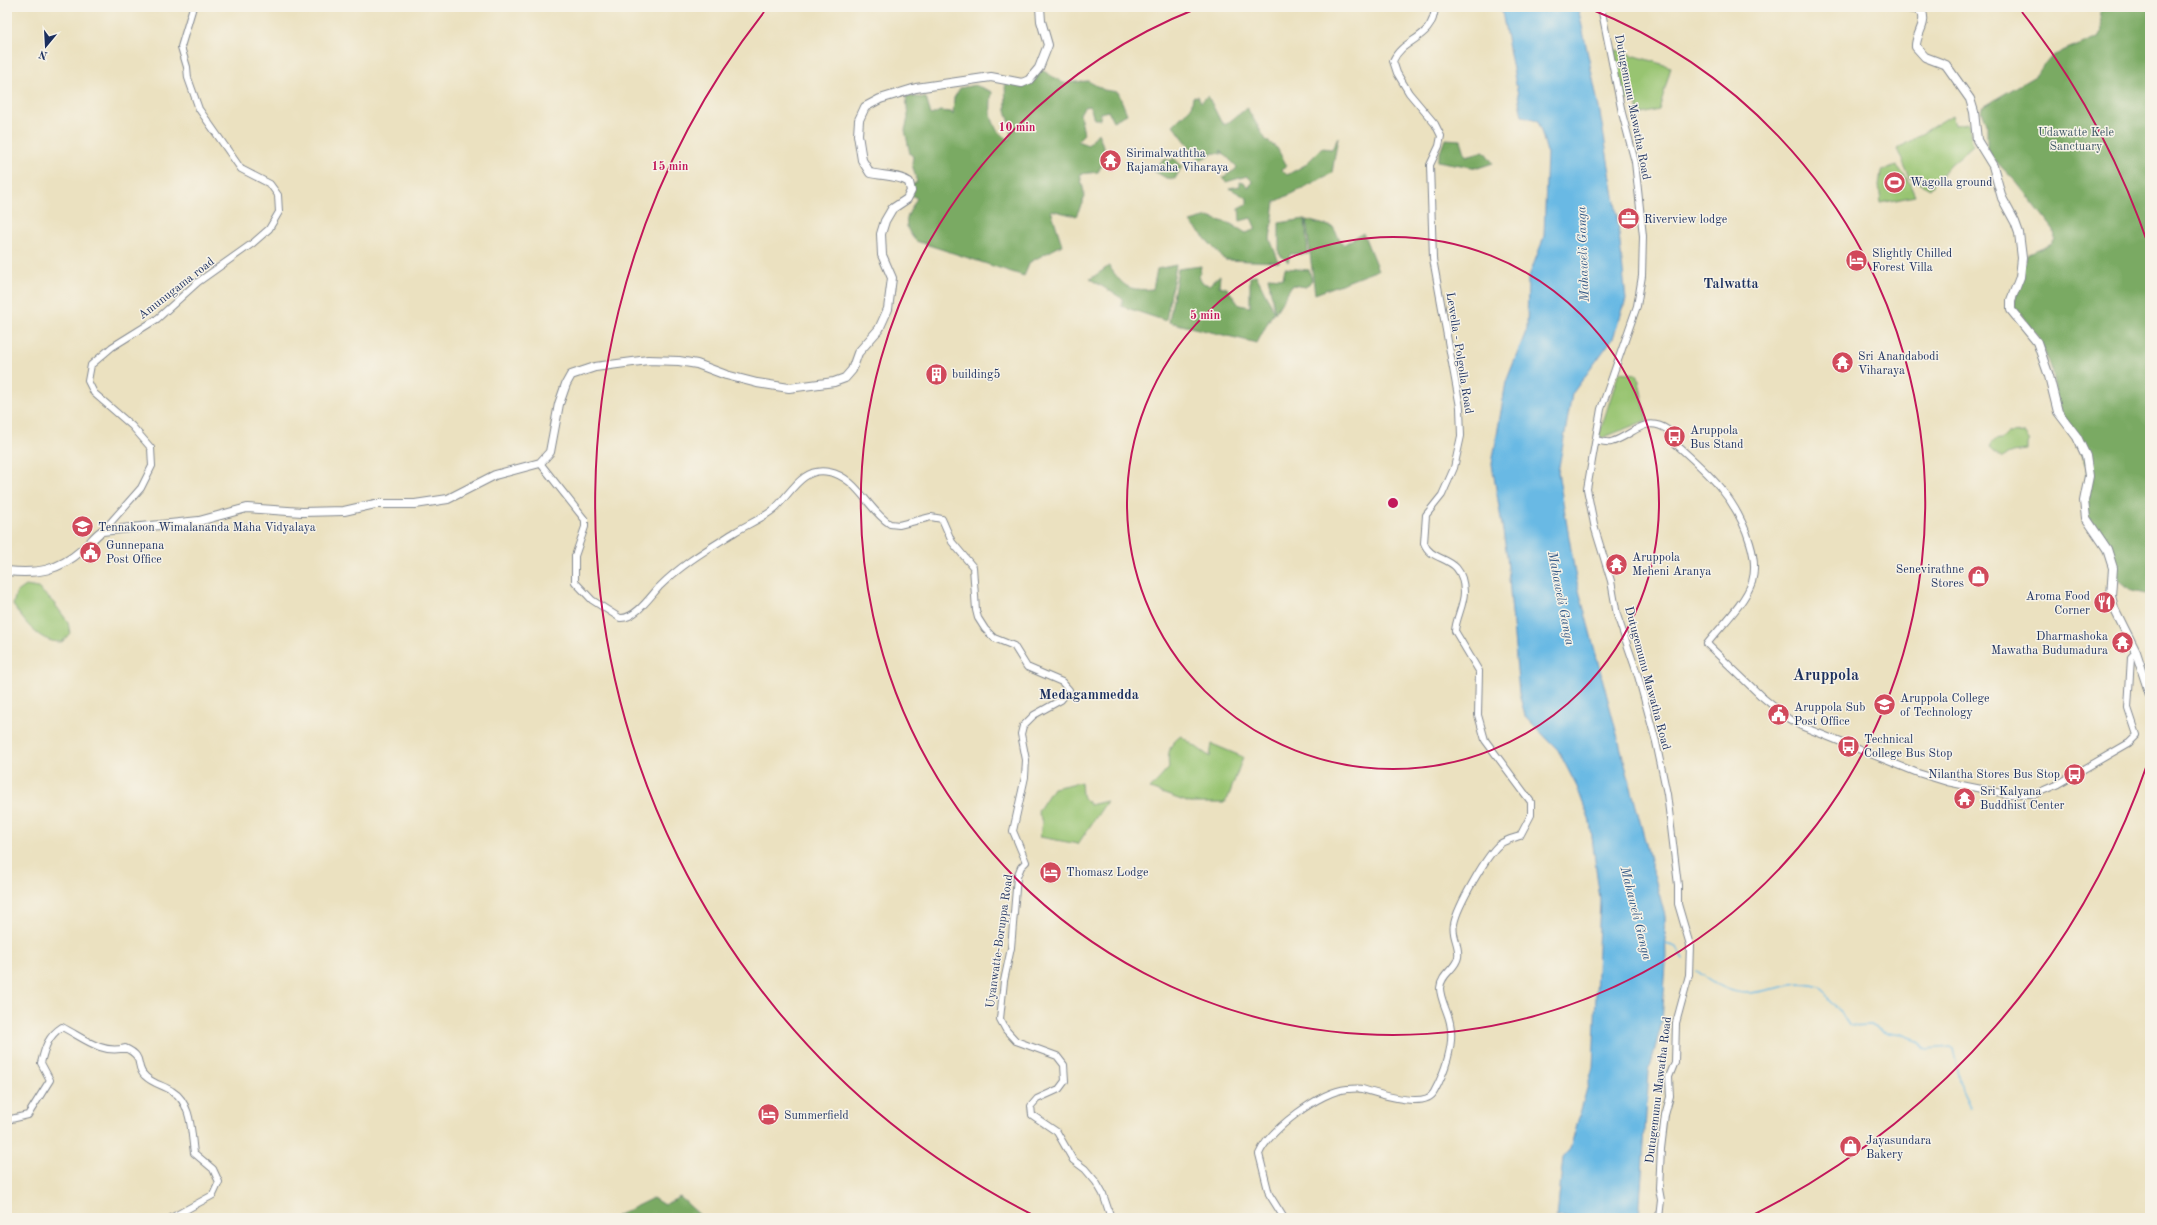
<svg xmlns="http://www.w3.org/2000/svg" width="2157" height="1225" viewBox="0 0 2157 1225" font-family="'Old Standard TT',serif">
	<rect width="100%" height="100%" fill="#f7f3e8"/>
	<filter id="ink" filterUnits="userSpaceOnUse"><feTurbulence type="fractalNoise" baseFrequency=".025" numOctaves="2"/><feDisplacementMap in="SourceGraphic" scale="8" xChannelSelector="R" yChannelSelector="G"/><feConvolveMatrix kernelMatrix="1 2 1 2 8 2 1 2 1" color-interpolation-filters="sRGB"/></filter>
	<filter id="wash" filterUnits="userSpaceOnUse"><feTurbulence type="fractalNoise" baseFrequency=".012" numOctaves="4" result="noise"/><feDisplacementMap in="SourceGraphic" scale="16" xChannelSelector="R" yChannelSelector="G"/><feGaussianBlur stdDeviation="0.9" result="paint"/><feColorMatrix in="noise" values="0 0 0 0 0 0 0 0 0 0 0 0 0 0 0 0 0 1.4 0 .05"/><feComposite in="paint" operator="in"/></filter>
	<g filter="url(#wash)">
		<rect width="100%" height="100%" fill="#ebe1c0"/>
		<path fill="#98c471" stroke="#5a7a68" d="M 1613,49 L 1671,67 L 1659,110 L 1639,115 L 1637,101 L 1625,100 Z
			M 1952,115 L 1955,125 L 1968,123 L 1973,145 L 1950,165 L 1930,189 L 1910,178 L 1897,149 Z
			M 1897,166 L 1907,178 L 1915,196 L 1881,203 L 1879,186 L 1881,171 Z
			M 1619,372 L 1636,374 L 1638,377 L 1647,420 L 1602,438 L 1599,435 Z
			M 2024,433 L 2030,441 L 2027,444 L 2027,450 L 2013,452 L 2002,458 L 1990,447 C 1993,440 1996,439 2002,439 L 2007,434 Z
			M 26,586 L 38,588 L 54,603 L 68,622 L 70,633 L 62,642 C 39,643 25,622 13,605 L 16,593 Z
			M 1181,736 L 1210,757 L 1212,744 L 1243,757 L 1228,798 L 1224,803 L 1190,803 L 1150,789 L 1169,768 C 1167,754 1169,744 1181,736 Z
			M 1081,782 L 1082,795 L 1090,805 L 1107,801 L 1078,844 L 1040,837 L 1042,822 L 1038,811 L 1053,788 Z"/>
		<path fill="#7aaa63" stroke="#4a6c60" d="M 2099,7 L 2150,7 L 2150,595 L 2132,591 L 2117,578 L 2114,567 L 2089,517 L 2084,501 L 2088,466 L 2057,404 L 2051,367 L 2039,339 L 2014,305 L 2027,255 L 2052,244 L 2055,239 L 2054,230 L 2017,183 L 1992,157 L 1987,148 L 1987,123 L 1982,111 L 1984,106 L 2035,76 L 2052,56 L 2099,37 L 2102,32 Z
			M 1042,70 L 1063,83 L 1088,81 L 1104,90 L 1118,92 L 1127,114 L 1113,121 L 1108,111 L 1101,113 L 1100,119 L 1094,119 L 1090,106 L 1084,107 L 1080,114 L 1084,134 L 1077,141 L 1088,145 L 1098,133 L 1107,156 L 1098,172 L 1080,174 L 1085,197 L 1076,216 L 1051,210 L 1062,245 L 1030,262 L 1024,276 L 916,241 C 900,223 907,217 917,198 L 909,194 L 909,187 L 917,182 L 912,164 L 913,156 L 910,154 L 905,130 L 908,118 L 906,96 L 926,98 L 931,115 L 940,111 L 951,112 L 953,115 L 954,98 L 960,88 L 975,85 L 992,92 C 989,112 990,129 1010,140 L 1011,127 L 1006,110 L 1005,82 L 1024,87 Z
			M 1198,96 L 1201,102 L 1208,96 L 1221,122 L 1225,125 L 1247,108 L 1266,140 L 1277,148 L 1287,166 L 1282,170 L 1287,175 L 1305,165 L 1322,148 L 1332,149 L 1338,137 L 1332,173 L 1275,202 L 1270,239 L 1279,262 L 1225,260 L 1190,222 L 1208,217 L 1231,224 L 1246,233 L 1256,229 L 1251,218 L 1240,221 L 1239,208 L 1247,204 L 1247,198 L 1229,188 L 1240,186 L 1240,182 L 1245,183 L 1249,188 L 1252,181 L 1247,176 L 1226,182 L 1223,177 L 1235,170 L 1237,167 L 1220,150 L 1222,154 L 1214,153 L 1200,160 L 1173,125 L 1191,108 L 1193,97 Z
			M 1445,139 L 1461,140 L 1466,156 L 1484,151 L 1493,163 L 1478,168 L 1437,161 Z
			M 1164,158 L 1170,161 L 1174,158 L 1182,166 L 1175,179 L 1166,178 L 1154,171 Z
			M 1305,219 L 1308,254 L 1290,254 L 1288,262 L 1279,254 L 1279,223 Z
			M 1306,220 L 1333,227 L 1343,245 L 1363,233 L 1378,270 L 1315,294 Z
			M 1176,265 L 1166,321 L 1121,306 L 1123,299 L 1090,279 L 1109,266 C 1124,287 1127,291 1153,289 L 1157,269 Z
			M 1201,266 L 1199,277 L 1203,283 L 1209,285 L 1220,275 L 1219,286 L 1227,288 L 1239,305 L 1250,307 L 1250,276 L 1256,275 L 1274,311 L 1257,343 L 1169,322 L 1178,269 Z
			M 1285,268 L 1309,270 L 1312,280 L 1306,287 L 1292,285 L 1275,313 L 1268,277 L 1283,278 Z
			M 680,1197 L 703,1218 L 618,1218 L 616,1216 L 653,1198 L 664,1205 Z"/>
		<path fill="#69b9e4" stroke="#4274a1" d="M 1501,7 L 1578,7 L 1600,113 L 1617,214 L 1626,300 L 1613,338 L 1572,394 L 1558,472 L 1576,579 L 1665,916 L 1666,964 L 1662,1022 L 1649,1071 L 1639,1218 L 1557,1218 L 1563,1157 L 1570,1149 L 1593,1067 L 1600,899 L 1590,822 L 1577,787 L 1558,750 L 1525,716 L 1519,693 L 1507,556 L 1492,464 L 1506,382 L 1527,329 L 1528,279 L 1544,237 L 1547,152 L 1538,120 L 1522,116 Z"/>
		<g fill="none" stroke-linecap="round" stroke-linejoin="round">
			<path stroke="#69b9e4" stroke-width="1.5" d="M 1666,944 L 1676,947 L 1683,959
				M 1697,971 C 1710,981 1731,994 1748,993 C 1769,993 1800,977 1821,988 C 1827,992 1826,995 1829,1000 C 1831,1004 1835,1006 1838,1009 C 1843,1014 1845,1021 1850,1026 L 1871,1025 L 1883,1032 L 1901,1035 L 1919,1042 L 1925,1049 L 1950,1047 L 1953,1049 L 1962,1090 L 1970,1107"/>
		</g>
	</g>
	<g filter="url(#ink)">
		<g fill="none" stroke-linecap="round" stroke-linejoin="round">
			<defs>
				<path id="minor" d="M 1601,7 L 1622,113 L 1635,162 L 1643,236 L 1642,276 L 1637,306 L 1601,409 L 1587,489 L 1595,529 L 1611,581 L 1617,615 L 1638,676 L 1656,742 L 1667,794 L 1678,885 L 1678,904 L 1690,945 L 1689,975 L 1676,1023 L 1675,1062 L 1669,1077 L 1670,1097 L 1665,1115 L 1661,1149 L 1659,1189 L 1661,1200 L 1659,1218
					M 1596,440 C 1600,441 1606,443 1611,442 C 1633,436 1644,414 1668,430 L 1671,440 C 1706,471 1736,496 1750,543 C 1754,556 1756,569 1752,582 C 1745,603 1721,626 1707,644 L 1761,696 L 1789,719 L 1801,726 L 1918,773 L 1947,782 L 2006,794 L 2035,794 L 2058,784 L 2129,743 L 2137,735 L 2128,708 L 2131,657 L 2136,652
					M 540,463 L 585,520 L 585,527 L 575,556 L 575,582 L 592,600 L 620,618 C 635,619 650,597 659,587 C 682,564 708,549 735,532 C 748,524 762,519 774,509 C 790,495 802,466 829,472 C 857,477 868,510 890,524 L 899,525 L 931,517 L 942,519 L 952,542 L 973,567 L 976,610 L 978,618 L 985,629 L 994,638 L 1014,646 L 1027,667 L 1062,682 L 1069,690 L 1061,700 L 1034,715 L 1023,726 L 1021,734 L 1026,760 L 1025,777 L 1013,831 L 1026,862 L 1021,867 L 1017,877 L 1011,948 L 1004,981 L 1000,1019 L 1006,1030 L 1016,1041 L 1057,1056 L 1064,1065 L 1065,1081 L 1059,1089 L 1037,1099 L 1031,1106 L 1032,1115 L 1057,1132 L 1073,1160 L 1085,1169 L 1096,1182 L 1103,1194 L 1111,1218
					M 103,531 L 141,488 L 152,466 L 151,448 L 132,426 L 94,393 L 88,381 L 91,365 L 112,347 L 157,319 L 198,282 L 253,243 L 269,229 L 279,212 L 278,195 L 270,184 L 241,169 L 199,109 L 188,78 L 187,67 L 181,47 L 193,7
					M 7,1120 L 28,1115 L 50,1080 L 41,1063 C 45,1047 48,1036 62,1027 C 82,1037 102,1055 125,1048 C 146,1057 134,1066 145,1076 C 153,1084 163,1085 172,1091 C 192,1103 191,1132 194,1153 L 213,1169 L 219,1182 L 213,1195 L 171,1218
					M 1284,1218 L 1269,1194 L 1259,1154 C 1269,1130 1321,1091 1347,1089 C 1352,1089 1358,1088 1362,1089 C 1376,1093 1425,1110 1434,1092 C 1444,1074 1455,1044 1450,1023 C 1448,1012 1440,999 1440,988 C 1441,974 1456,969 1458,957 C 1460,946 1451,935 1454,924 C 1457,907 1487,854 1500,844 C 1505,840 1514,838 1520,836 L 1531,815 L 1531,802 L 1485,740 L 1478,715 L 1479,671 L 1455,631 C 1456,618 1464,605 1464,592 C 1463,552 1432,565 1424,543 L 1426,515 L 1442,495 L 1454,468 L 1461,436 L 1460,407 L 1433,259 L 1430,165 L 1439,146 L 1441,136 L 1435,124 L 1409,93 L 1397,73 L 1393,61 C 1403,37 1433,41 1435,7"/>
				<path id="major" d="M 1899,7 L 1917,9 L 1922,12 C 1927,25 1915,35 1916,47 L 1925,57 L 1946,65 L 1970,99 L 1974,112 L 1977,140 L 1993,166 L 2002,198 L 2015,222 L 2019,233 L 2022,258 L 2020,277 L 2011,300 L 2011,310 L 2037,342 L 2049,376 L 2058,412 L 2077,437 L 2086,456 L 2089,476 L 2084,501 L 2086,518 L 2107,549 L 2113,568 L 2111,596 L 2114,608 L 2136,652 L 2150,695
					M 7,571 C 38,574 58,571 82,550 C 90,544 93,537 102,531 L 199,521 L 247,508 L 302,512 L 344,511 L 375,504 L 415,504 L 448,499 L 495,475 L 540,463 L 550,452 L 559,404 L 566,384 L 571,375 L 595,367 L 648,360 L 679,361 L 697,364 L 726,375 L 757,383 L 789,388 L 834,382 L 845,378 L 852,370 L 858,353 L 879,329 L 888,309 L 892,278 L 882,255 L 881,234 L 885,221 L 892,209 L 907,199 L 911,191 L 909,182 C 898,175 883,176 870,173 L 862,160 L 858,135 L 859,120 L 865,107 L 880,99 L 916,88 L 991,77 L 1022,83 L 1029,80 L 1039,68 L 1048,45 L 1041,21 L 1040,7"/>
			</defs>
			<use href="#minor" stroke="#83888f" stroke-width="8"/>
			<use href="#major" stroke="#83888f" stroke-width="10"/>
			<use href="#minor" stroke="#fff" stroke-width="6"/>
			<use href="#major" stroke="#fff" stroke-width="8"/>
		</g>
	</g>
	<g fill="none" stroke="#c2185b" stroke-width="2">
		<circle cx="1393" cy="503" r="266"/>
		<path d="M1588 8A532 532 0 1 1 1198 8"/>
		<path d="M2150 756A798 798 0 0 1 1749 1217M1037 1217A798 798 0 0 1 764 12M2022 12A798 798 0 0 1 2150 250"/>
	</g>
	<defs>
		<symbol id="temple-disc" viewBox="-11 -11 22 22"><circle r="9.5" fill="#d1495b" stroke="#f7f3e8"/><path d="M0-6L5-2H3V0L6.5 2.5H4V6H1.5V3h-3V6H-4V2.5H-6.5L-3 0V-2H-5Z" fill="#fff"/></symbol>
		<symbol id="stadium-disc" viewBox="-11 -11 22 22"><circle r="9.5" fill="#d1495b" stroke="#f7f3e8"/><path d="M0-5a6.5 5 0 1 0 0 10a6.5 5 0 1 0 0-10ZM-3.5-1.8h7v3.6h-7Z" fill="#fff"/></symbol>
		<symbol id="office-disc" viewBox="-11 -11 22 22"><circle r="9.5" fill="#d1495b" stroke="#f7f3e8"/><path d="M-6-3h4V-5.5h4V-3h4V5H-6ZM-1-4.5V-3h2v-1.5ZM-6 0V1H6V0Z" fill="#fff"/></symbol>
		<symbol id="hotel-disc" viewBox="-11 -11 22 22"><circle r="9.5" fill="#d1495b" stroke="#f7f3e8"/><path d="M-6-4.5h1.5V1H6V5H4.5V3h-9V5H-6ZM-4 0a1.8 1.8 0 1 1 3.6 0ZM.5 0V-2.5h3Q6-2.5 6 0Z" fill="#fff"/></symbol>
		<symbol id="building-disc" viewBox="-11 -11 22 22"><circle r="9.5" fill="#d1495b" stroke="#f7f3e8"/><path d="M-4-6H4V6H1V3H-1V6H-4ZM-2.5-4.3h1.7v1.8h-1.7ZM.8-4.3h1.7v1.8H.8ZM-2.5-1h1.7V.8h-1.7ZM.8-1h1.7V.8H.8Z" fill="#fff"/></symbol>
		<symbol id="bus-disc" viewBox="-11 -11 22 22"><circle r="9.5" fill="#d1495b" stroke="#f7f3e8"/><path d="M-5-6H5V4H4V6H2V4H-2V6H-4V4H-5ZM-3.5-4V0h7V-4ZM-3.5 1.2v1.5H-2V1.2ZM2 1.2v1.5H3.5V1.2Z" fill="#fff"/></symbol>
		<symbol id="school-disc" viewBox="-11 -11 22 22"><circle r="9.5" fill="#d1495b" stroke="#f7f3e8"/><path d="M0-5L7-2L0 1L-7-2ZM-4 1L0 2.5L4 1V4Q0 6-4 4Z" fill="#fff"/></symbol>
		<symbol id="civic-disc" viewBox="-11 -11 22 22"><circle r="9.5" fill="#d1495b" stroke="#f7f3e8"/><path d="M-.6-6.5H3V-4.5H.6V-3L4-1V1h2V6H-6V1h2V-1L-.6-3ZM-1.2 2.5V6h2.4V2.5Z" fill="#fff"/></symbol>
		<symbol id="shop-disc" viewBox="-11 -11 22 22"><circle r="9.5" fill="#d1495b" stroke="#f7f3e8"/><path d="M-5-2.5h2.3a2.7 3.5 0 0 1 5.4 0H5L5.5 6h-11ZM-1.5-2.5h3a1.5 2.3 0 0 0-3 0Z" fill="#fff"/></symbol>
		<symbol id="restaurant-disc" viewBox="-11 -11 22 22"><circle r="9.5" fill="#d1495b" stroke="#f7f3e8"/><path d="M-5-6h1v4h1v-4h1v4h1v-4h1v5L-1.5 .5V6h-2V.5L-5-1ZM5-6V6H3V1.5H1.5Q1.5-4 5-6Z" fill="#fff"/></symbol>
		<symbol id="university-disc" viewBox="-11 -11 22 22"><circle r="9.5" fill="#d1495b" stroke="#f7f3e8"/><path d="M0-5L7-2L0 1L-7-2ZM-4 1L0 2.5L4 1V4Q0 6-4 4Z" fill="#fff"/></symbol>
	</defs>
	<g fill-rule="evenodd">
		<use href="#temple-disc" x="1098" y="148" width="25" height="25"/>
		<use href="#stadium-disc" x="1882" y="170" width="25" height="25"/>
		<use href="#office-disc" x="1616" y="206" width="25" height="25"/>
		<use href="#hotel-disc" x="1844" y="248" width="25" height="25"/>
		<use href="#temple-disc" x="1830" y="350" width="25" height="25"/>
		<use href="#building-disc" x="924" y="362" width="25" height="25"/>
		<use href="#bus-disc" x="1662" y="424" width="25" height="25"/>
		<use href="#school-disc" x="70" y="514" width="25" height="25"/>
		<use href="#civic-disc" x="78" y="540" width="25" height="25"/>
		<use href="#temple-disc" x="1604" y="552" width="25" height="25"/>
		<use href="#shop-disc" x="1966" y="564" width="25" height="25"/>
		<use href="#restaurant-disc" x="2092" y="590" width="25" height="25"/>
		<use href="#temple-disc" x="2110" y="630" width="25" height="25"/>
		<use href="#university-disc" x="1872" y="692" width="25" height="25"/>
		<use href="#civic-disc" x="1766" y="702" width="25" height="25"/>
		<use href="#bus-disc" x="1836" y="734" width="25" height="25"/>
		<use href="#bus-disc" x="2062" y="762" width="25" height="25"/>
		<use href="#temple-disc" x="1952" y="786" width="25" height="25"/>
		<use href="#hotel-disc" x="1038" y="860" width="25" height="25"/>
		<use href="#hotel-disc" x="756" y="1102" width="25" height="25"/>
		<use href="#shop-disc" x="1838" y="1134" width="25" height="25"/>
	</g>
	<g text-anchor="middle" stroke-width="3" stroke-linejoin="round" paint-order="stroke">
		<g font-size="12" fill="#1b2f5e" stroke="#f7f3e8">
			<text transform="translate(1633 107) rotate(79)" y="4">Dutugemunu Mawatha Road</text>
			<text transform="translate(176 288) rotate(-38)" y="4">Amunugama road</text>
			<text transform="translate(1460 353) rotate(81)" y="4">Lewella - Polgolla Road</text>
			<text transform="translate(1648 678) rotate(75)" y="4">Dutugemunu Mawatha Road</text>
			<text transform="translate(999 941) rotate(-82)" y="4">Uyanwatte-Boruppa Road</text>
			<text transform="translate(1658 1090) rotate(-83)" y="4">Dutugemunu Mawatha Road</text>
		</g>
		<g font-size="12" fill="#3a5463" stroke="#f7f3e8">
			<text x="2076" y="136">Udawatte Kele<tspan x="2076" dy="14">Sanctuary</tspan></text>
		</g>
		<g font-size="12" fill="#1b2f5e" stroke="#f7f3e8" text-anchor="start">
			<text x="1126" y="157">Sirimalwaththa<tspan x="1126" dy="14">Rajamaha Viharaya</tspan></text>
			<text x="1910" y="186">Wagolla ground</text>
			<text x="1644" y="223">Riverview lodge</text>
			<text x="1872" y="257">Slightly Chilled<tspan x="1872" dy="14">Forest Villa</tspan></text>
			<text x="1858" y="360">Sri Anandabodi<tspan x="1858" dy="14">Viharaya</tspan></text>
			<text x="952" y="378">building5</text>
			<text x="1690" y="434">Aruppola<tspan x="1690" dy="14">Bus Stand</tspan></text>
			<text x="98" y="531">Tennakoon Wimalananda Maha Vidyalaya</text>
			<text x="106" y="549">Gunnepana<tspan x="106" dy="14">Post Office</tspan></text>
			<text x="1632" y="561">Aruppola<tspan x="1632" dy="14">Meheni Aranya</tspan></text>
			<text x="1964" y="573" text-anchor="end">Senevirathne<tspan x="1964" dy="14">Stores</tspan></text>
			<text x="2090" y="600" text-anchor="end">Aroma Food<tspan x="2090" dy="14">Corner</tspan></text>
			<text x="2108" y="640" text-anchor="end">Dharmashoka<tspan x="2108" dy="14">Mawatha Budumadura</tspan></text>
			<text x="1900" y="702">Aruppola College<tspan x="1900" dy="14">of Technology</tspan></text>
			<text x="1794" y="711">Aruppola Sub<tspan x="1794" dy="14">Post Office</tspan></text>
			<text x="1864" y="743">Technical<tspan x="1864" dy="14">College Bus Stop</tspan></text>
			<text x="2060" y="778" text-anchor="end">Nilantha Stores Bus Stop</text>
			<text x="1980" y="795">Sri Kalyana<tspan x="1980" dy="14">Buddhist Center</tspan></text>
			<text x="1066" y="876">Thomasz Lodge</text>
			<text x="784" y="1119">Summerfield</text>
			<text x="1866" y="1144">Jayasundara<tspan x="1866" dy="14">Bakery</tspan></text>
		</g>
		<g font-size="13" font-style="italic" fill="#325886" stroke="#f7f3e8">
			<text transform="translate(1582 254) rotate(-92)" y="5">Mahaweli Ganga</text>
			<text transform="translate(1562 598) rotate(79)" y="5">Mahaweli Ganga</text>
			<text transform="translate(1637 913) rotate(76)" y="5">Mahaweli Ganga</text>
		</g>
		<g font-size="14" font-weight="bold" fill="#1b2f5e" stroke="#f7f3e8">
			<text x="1731" y="288">Talwatta</text>
			<text x="1089" y="699">Medagammedda</text>
		</g>
		<g font-size="16" font-weight="bold" fill="#1b2f5e" stroke="#f7f3e8">
			<text x="1826" y="680">Aruppola</text>
		</g>
	</g>
	<circle cx="1393" cy="503" r="6" fill="#c2185b" stroke="#f7f3e8" stroke-width="2"/>
	<g font-size="12" text-anchor="middle" font-weight="bold" fill="#c2185b" stroke="#f7f3e8" stroke-width="3" stroke-linejoin="round" paint-order="stroke">
		<text x="1017" y="131">10 min</text>
		<text x="670" y="170">15 min</text>
		<text x="1205" y="319">5 min</text>
	</g>
	<rect width="2157" height="1225" fill="none" stroke="#f7f3e8" stroke-width="24"/>
	<g transform="translate(46 46) rotate(198)" stroke="#f7f3e8" stroke-width="3" paint-order="stroke">
	<path d="M0-3L7 15L0 10L-7 15Z" fill="#1b2f5e"/>
	<text y="-6" font-size="11" font-weight="bold" text-anchor="middle" fill="#1b2f5e">N</text>
	</g>
</svg>
